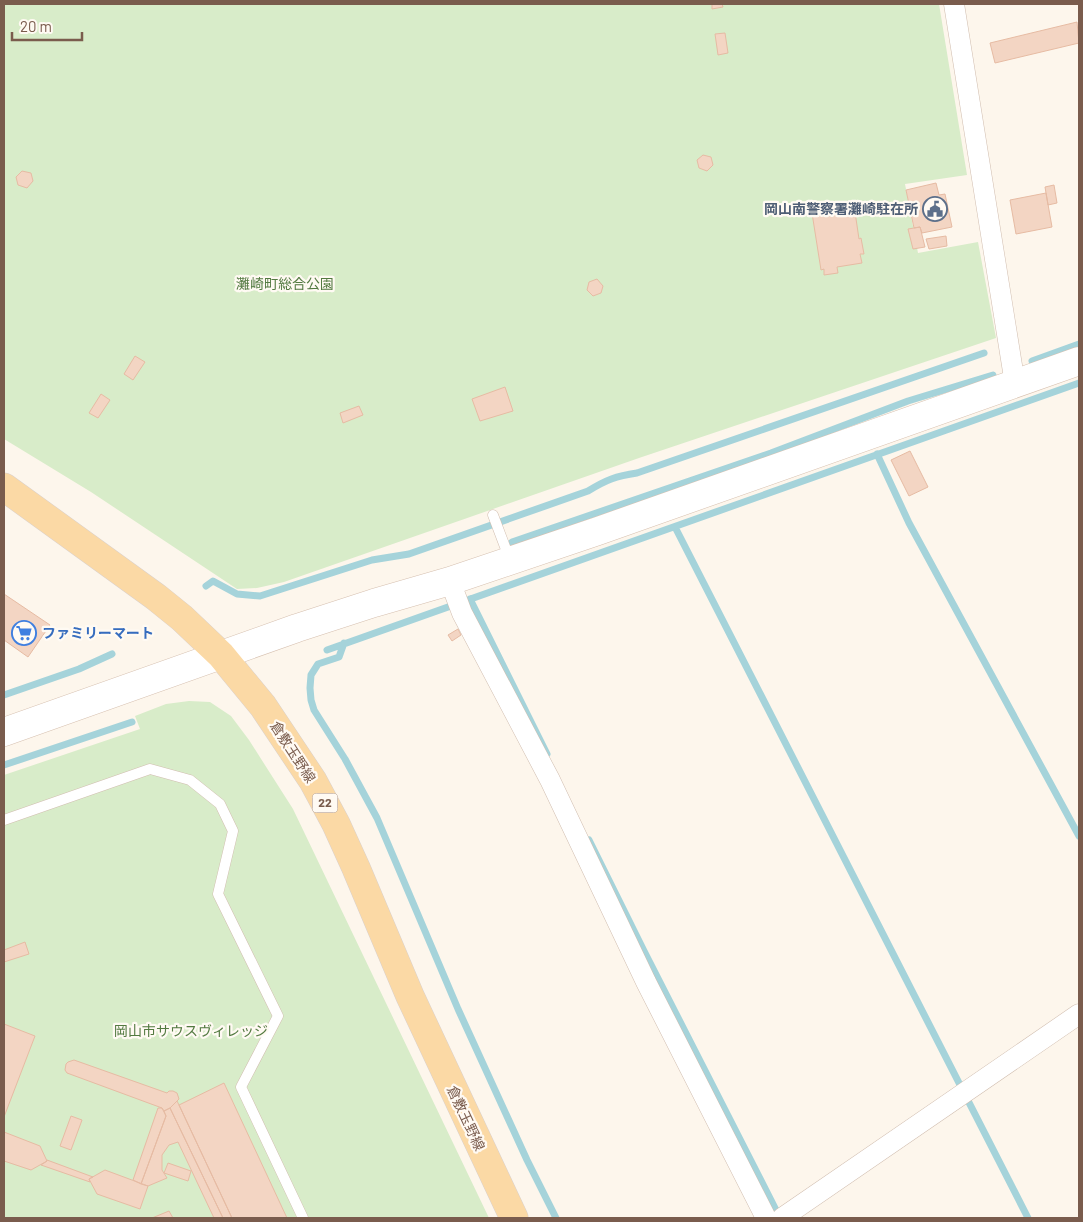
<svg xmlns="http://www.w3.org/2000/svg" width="1083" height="1222" viewBox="0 0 1083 1222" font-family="Barlow,'Noto Sans JP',sans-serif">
	<rect width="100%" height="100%" fill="#fdf6ec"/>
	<path fill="#d8ecc9" d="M 4,4 L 939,4 L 967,175 L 905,184 L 918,253 L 978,242 L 996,338 L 639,458 L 284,582 L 257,588 L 237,589 L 91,492 L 4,439 Z
		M 189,701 L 210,702 L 231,716 L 249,740 L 293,809 L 489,1218 L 4,1218 L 4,775 L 140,729 L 135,716 L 166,704 Z"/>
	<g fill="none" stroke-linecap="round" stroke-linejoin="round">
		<path stroke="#a5d3da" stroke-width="7" d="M 1032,361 L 1079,344
			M 877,454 L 909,523 L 1079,836
			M 675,527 L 1028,1218
			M 512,542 L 771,453 L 908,401 L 993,375
			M 206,586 L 213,581 L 237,594 L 260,596 L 372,560 L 409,554 L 588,491 C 606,480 616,476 637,473 L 984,353
			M 470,599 L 547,754
			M 344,643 L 339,657 L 318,664 L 311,675 L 310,688 L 311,700 L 314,710 L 345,759 L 377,818 L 458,1009 L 527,1160 L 556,1218
			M 327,650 L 1079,383
			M 4,695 L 79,669 L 112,654
			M 4,765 L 132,722
			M 589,840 L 644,951 L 777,1212"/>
	</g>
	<path fill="#f3d5c3" stroke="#e6bba3" d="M 712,4 L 722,4 L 723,7 L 712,9 Z
		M 1077,22 L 1079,43 L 995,63 L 990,43 Z
		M 725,33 L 728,53 L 718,55 L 715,34 Z
		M 703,155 L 711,157 L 713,165 L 707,171 L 699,168 L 697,160 Z
		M 22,171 L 31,173 L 33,181 L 27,188 L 18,185 L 16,177 Z
		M 936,183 L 939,195 L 945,194 L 952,227 L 922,233 L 920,227 L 914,228 L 906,190 Z
		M 1054,185 L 1057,203 L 1048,205 L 1045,187 Z
		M 1046,193 L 1052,227 L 1016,234 L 1010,200 Z
		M 837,210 L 838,215 L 855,212 L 859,239 L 861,238 L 864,254 L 860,254 L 862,263 L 837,267 L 838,273 L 824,275 L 824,269 L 821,270 L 812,213 Z
		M 920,227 L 925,247 L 913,249 L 908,229 Z
		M 946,236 L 947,246 L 929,249 L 926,239 Z
		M 597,279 L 603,286 L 601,293 L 593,296 L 587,290 L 589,282 Z
		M 135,356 L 145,362 L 133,380 L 124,374 Z
		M 505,387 L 513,411 L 480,421 L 472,399 Z
		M 101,394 L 110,400 L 98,418 L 89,413 Z
		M 359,406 L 363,415 L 343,423 L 340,413 Z
		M 910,451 L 928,487 L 909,496 L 891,460 Z
		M 4,594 L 50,625 L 28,657 L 4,640 Z
		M 458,629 L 461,635 L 452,641 L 448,635 Z
		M 25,942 L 29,954 L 4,962 L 4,950 Z
		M 4,1024 L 35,1036 L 4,1117 Z
		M 74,1060 L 167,1093 L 169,1091 L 173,1091 L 177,1093 L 179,1099 L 170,1108 L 164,1111 L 162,1108 L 67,1073 L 65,1070 L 66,1064 L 68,1062 Z
		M 224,1083 L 287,1218 L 232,1218 L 179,1105 Z
		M 177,1101 L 179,1105 L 232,1218 L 223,1218 L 170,1108 Z
		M 158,1108 L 162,1108 L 166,1116 L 141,1184 L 133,1180 Z
		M 170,1108 L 223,1218 L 214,1218 L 178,1142 L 169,1145 L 162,1155 L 162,1170 L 167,1178 L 148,1186 L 141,1184 L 166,1116 L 164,1111 Z
		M 71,1116 L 82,1120 L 71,1150 L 60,1146 Z
		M 4,1132 L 40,1146 L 47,1161 L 31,1170 L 4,1161 Z
		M 47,1160 L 93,1177 L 89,1179 L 90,1182 L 41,1165 L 47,1161 Z
		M 168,1163 L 191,1171 L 188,1181 L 164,1173 Z
		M 105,1170 L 148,1186 L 140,1209 L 97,1194 L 89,1179 Z
		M 169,1211 L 173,1218 L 152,1218 Z"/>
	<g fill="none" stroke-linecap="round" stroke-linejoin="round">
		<defs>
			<path id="lane" d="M 493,515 L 510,560
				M 4,820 L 150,769 L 190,780 L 220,804 L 233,831 L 218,894 L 278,1016 L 241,1087 L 303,1218"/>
			<path id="street" d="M 954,4 L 1015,384
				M 450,581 L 462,613 L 550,780 L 646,982 L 766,1218
				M 782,1218 L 1079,1014"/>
			<path id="secondary" d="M 4,732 L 297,628 L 374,603 L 450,581 L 598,531 L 1079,361"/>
			<path id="primary" d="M 4,487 L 156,597 L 182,618 L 221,655 L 263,706 L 313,781 L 336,824 L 356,868 L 410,996 L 514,1218"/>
		</defs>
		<use href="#lane" stroke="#d1beb0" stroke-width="11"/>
		<use href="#street" stroke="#d1beb0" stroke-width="21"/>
		<use href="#secondary" stroke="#d6c0b0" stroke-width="29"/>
		<use href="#primary" stroke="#dad1cd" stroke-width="29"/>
		<use href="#lane" stroke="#fff" stroke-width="10"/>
		<use href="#street" stroke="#fff" stroke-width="20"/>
		<use href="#secondary" stroke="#fff" stroke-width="28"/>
		<use href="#primary" stroke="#fbd9a5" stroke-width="28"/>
	</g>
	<defs>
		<symbol id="civic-ring" viewBox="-11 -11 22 22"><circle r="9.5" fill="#fffaf3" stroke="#5c6f8a" stroke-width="1.5"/><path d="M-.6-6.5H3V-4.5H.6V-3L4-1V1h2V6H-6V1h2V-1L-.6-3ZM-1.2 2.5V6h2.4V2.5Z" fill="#5c6f8a"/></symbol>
		<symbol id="supermarket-ring" viewBox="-11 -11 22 22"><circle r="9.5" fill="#fffaf3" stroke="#3f7fe0" stroke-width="1.5"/><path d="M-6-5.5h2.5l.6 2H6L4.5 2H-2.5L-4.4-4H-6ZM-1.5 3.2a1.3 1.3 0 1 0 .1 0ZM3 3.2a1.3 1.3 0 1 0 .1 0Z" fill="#3f7fe0"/></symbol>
	</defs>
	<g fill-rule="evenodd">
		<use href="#civic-ring" x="921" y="195" width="28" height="28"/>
		<use href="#supermarket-ring" x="10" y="619" width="28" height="28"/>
	</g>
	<g text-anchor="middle" stroke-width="4.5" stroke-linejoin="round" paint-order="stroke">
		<rect fill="#fffaf3" stroke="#a28b7f" stroke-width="1" x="312.5" y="793.5" width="25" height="19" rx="4"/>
		<g font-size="12" font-weight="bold" fill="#7a5c4d">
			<text x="325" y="807">22</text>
		</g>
		<g font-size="14" font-weight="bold" fill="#4e5e75" stroke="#fffaf3" text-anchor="end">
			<text x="918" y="214">岡山南警察署灘崎駐在所</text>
		</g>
		<g font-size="14" fill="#537a41" stroke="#fffaf3">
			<text x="285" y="289">灘崎町総合公園</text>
			<text x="191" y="1036">岡山市サウスヴィレッジ</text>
		</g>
		<g font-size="14" font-weight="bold" fill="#366cbe" stroke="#fffaf3" text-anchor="start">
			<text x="42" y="638">ファミリーマート</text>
		</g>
		<g font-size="14" fill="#7a5c4d" stroke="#fffaf3">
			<text transform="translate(293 752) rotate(57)" y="5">倉敷玉野線</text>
			<text transform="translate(466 1118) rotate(65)" y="5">倉敷玉野線</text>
		</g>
	</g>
	<rect width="1083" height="1222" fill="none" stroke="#7a5c4d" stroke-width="10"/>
	<path d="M12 32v8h70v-8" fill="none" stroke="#7a5c4d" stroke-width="2.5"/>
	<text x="20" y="32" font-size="15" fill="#7a5c4d" stroke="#fffaf3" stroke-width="4" paint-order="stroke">20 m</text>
</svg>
